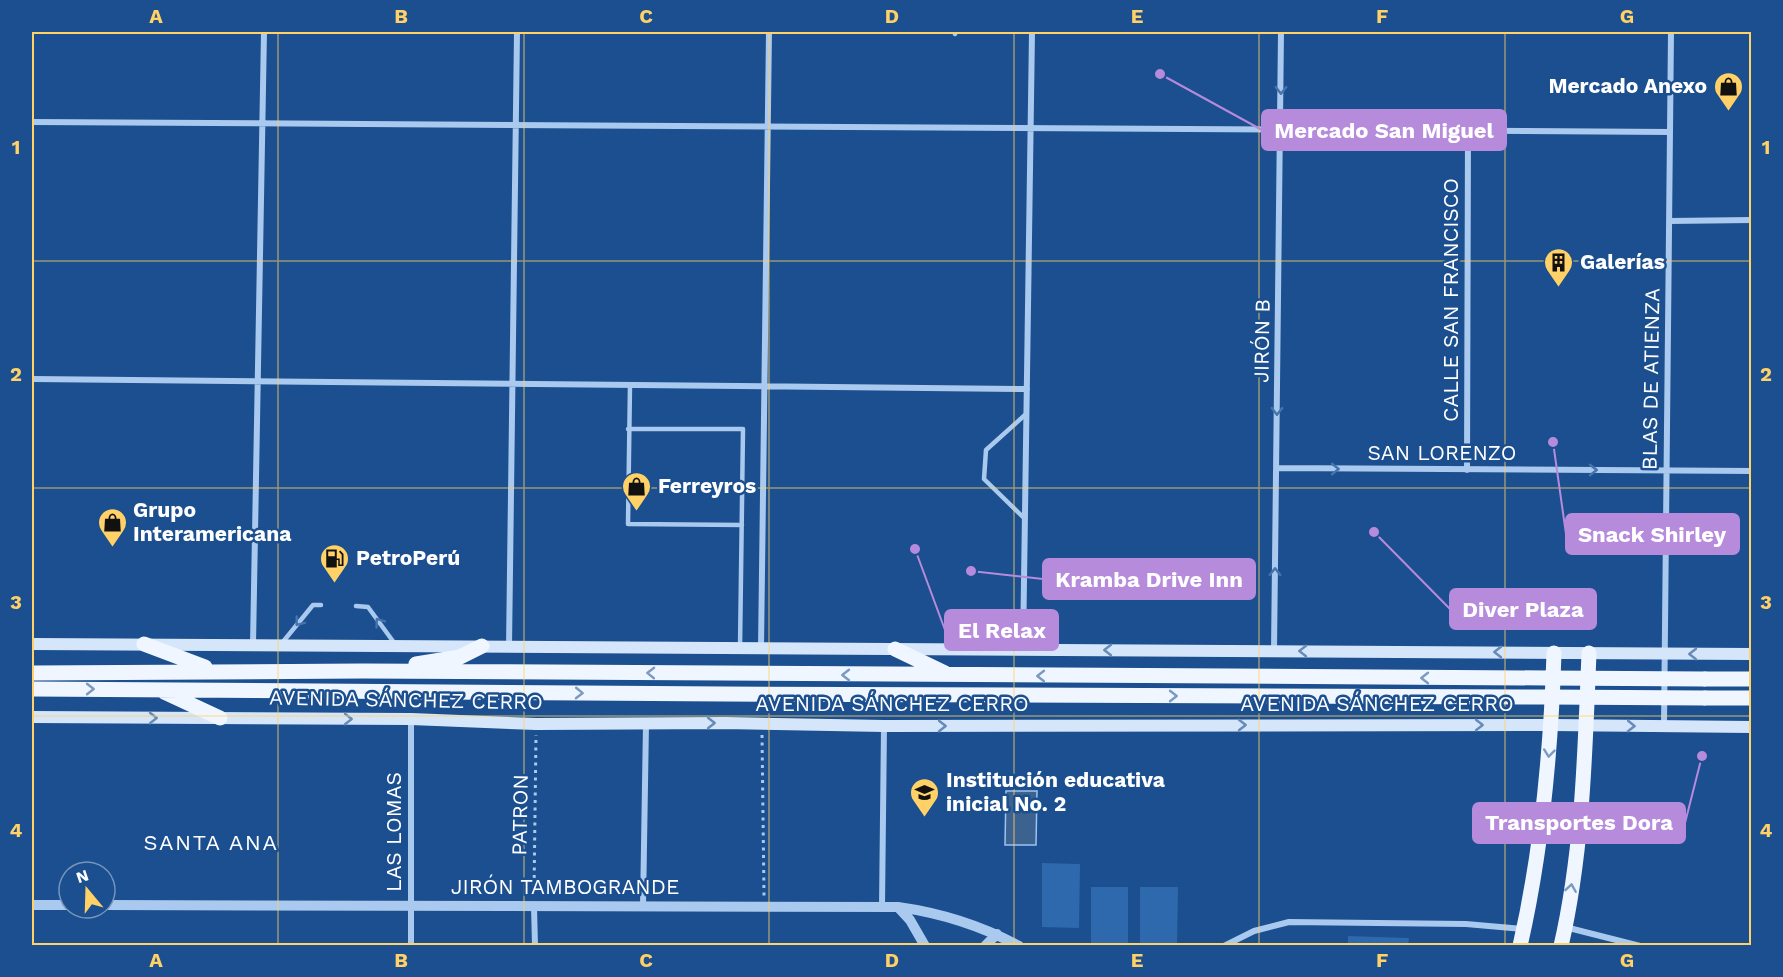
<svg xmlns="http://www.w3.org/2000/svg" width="1783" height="977" viewBox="0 0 1783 977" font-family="'Work Sans',sans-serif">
	<rect width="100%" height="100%" fill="#1b4f8f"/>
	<path fill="#2e69ad" d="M 1042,863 L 1080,864 L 1079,928 L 1042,927 Z
		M 1091,887 L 1128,887 L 1128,945 L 1091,945 Z
		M 1140,887 L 1178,887 L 1177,945 L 1140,945 Z
		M 1348,936 L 1409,938 L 1408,945 L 1348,945 Z"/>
	<path fill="#3c6290" stroke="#9cc4f0" stroke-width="1.5" d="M 1006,791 L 1037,791 L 1036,845 L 1005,845 Z"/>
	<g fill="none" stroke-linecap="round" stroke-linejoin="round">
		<path stroke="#a9c9ee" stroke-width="3" stroke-dasharray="3 4.5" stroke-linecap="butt" d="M 762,735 L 764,896
			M 534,893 L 536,735"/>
		<path stroke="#a9c9ee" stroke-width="4.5" d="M 954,32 L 955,34
			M 630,385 L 628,524 L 742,525
			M 628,429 L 743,429 L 740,648
			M 1025,519 L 984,479 L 986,450 L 1026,414
			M 356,606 L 368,607 L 395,644
			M 282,643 L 313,605 L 321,605"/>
		<path stroke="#a9c9ee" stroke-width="6" d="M 32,122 L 1670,132
			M 1669,221 L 1752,220
			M 32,379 L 1027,389
			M 1277,468 L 1752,471
			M 1467,470 L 1468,131
			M 253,645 L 264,32
			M 509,647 L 517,32
			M 761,648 L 769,32
			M 1023,650 L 1032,32
			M 1274,651 L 1281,32
			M 1664,726 L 1671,32
			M 534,906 L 535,946
			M 643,906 L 646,724
			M 882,907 L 884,726
			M 1565,927 L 1640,946
			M 411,946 L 411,719
			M 1224,946 L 1254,931 L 1289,922 L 1466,924 L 1523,929"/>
		<path stroke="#a9c9ee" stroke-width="10" d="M 32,905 L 69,905
			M 105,905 L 898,907 C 941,913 980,925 1019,946
			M 898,907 L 910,920 L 925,946
			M 985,946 L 997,934"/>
		<path stroke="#d6e6fa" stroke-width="12" d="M 32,644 L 1752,654
			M 32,717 L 411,719 L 536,724 L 725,723 L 884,726 L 1552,725 L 1752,727"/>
		<path stroke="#f0f6ff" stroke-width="15" d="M 144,644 L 205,667
			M 895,649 L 945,673
			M 416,664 L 460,657 L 482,646
			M 32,673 L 363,671 L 1547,678
			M 1705,679 L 1752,679
			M 32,689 L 724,694 L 1547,697
			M 164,692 L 220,718
			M 1705,698 L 1752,698
			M 1520,946 C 1542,850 1551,751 1554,653
			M 1561,946 C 1583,850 1585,751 1589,653"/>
		<path stroke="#f0f6ff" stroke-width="15" d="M 1547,678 L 1705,679
			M 1547,697 L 1705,698"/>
	</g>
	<defs><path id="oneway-chevron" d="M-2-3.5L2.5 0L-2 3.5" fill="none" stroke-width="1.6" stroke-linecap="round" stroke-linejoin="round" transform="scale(1.5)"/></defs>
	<g stroke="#4674ac">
		<use href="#oneway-chevron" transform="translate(1281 90) rotate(90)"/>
		<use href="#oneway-chevron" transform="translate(1277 411) rotate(91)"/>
		<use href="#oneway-chevron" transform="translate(1335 469)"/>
		<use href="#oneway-chevron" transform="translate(1593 470)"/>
		<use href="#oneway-chevron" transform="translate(1275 572) rotate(-89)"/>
		<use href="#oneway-chevron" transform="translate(299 622) rotate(128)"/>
		<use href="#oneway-chevron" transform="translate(379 622) rotate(-126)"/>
	</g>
	<g stroke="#668bba">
		<use href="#oneway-chevron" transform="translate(1108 650) rotate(-180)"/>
		<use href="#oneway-chevron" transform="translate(1303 651) rotate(-180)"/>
		<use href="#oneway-chevron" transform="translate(1498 652) rotate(-180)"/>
		<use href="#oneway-chevron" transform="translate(1693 654) rotate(-180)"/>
		<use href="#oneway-chevron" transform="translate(153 718)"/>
		<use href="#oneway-chevron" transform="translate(348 719)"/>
		<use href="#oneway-chevron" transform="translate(711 723)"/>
		<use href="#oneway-chevron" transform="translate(1242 725)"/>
		<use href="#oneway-chevron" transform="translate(1479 725)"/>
		<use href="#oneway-chevron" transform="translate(942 726)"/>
		<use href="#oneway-chevron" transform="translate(1631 726) rotate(1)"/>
	</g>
	<g stroke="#7b9ac1">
		<use href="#oneway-chevron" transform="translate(651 673) rotate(-179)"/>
		<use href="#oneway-chevron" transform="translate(846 675) rotate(-180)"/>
		<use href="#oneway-chevron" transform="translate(1041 676) rotate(-180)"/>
		<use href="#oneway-chevron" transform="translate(1425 678) rotate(-180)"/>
		<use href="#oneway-chevron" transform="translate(90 689)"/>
		<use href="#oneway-chevron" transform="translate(579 693) rotate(1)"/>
		<use href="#oneway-chevron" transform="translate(1173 696)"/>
		<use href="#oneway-chevron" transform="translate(1549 753) rotate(96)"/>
		<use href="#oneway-chevron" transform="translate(1571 888) rotate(-81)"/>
	</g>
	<path fill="none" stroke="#ffd166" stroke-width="1.5" stroke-opacity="0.55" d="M 278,32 L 278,946M 524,32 L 524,946M 769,32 L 769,946M 1014,32 L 1014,946M 1259,32 L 1259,946M 1505,32 L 1505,946M 32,261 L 1752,261M 32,488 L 1752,488M 32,716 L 1752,716"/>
	<defs>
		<symbol id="shop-pin" viewBox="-11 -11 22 30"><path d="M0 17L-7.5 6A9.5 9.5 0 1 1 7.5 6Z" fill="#ffd166" stroke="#1b4f8f"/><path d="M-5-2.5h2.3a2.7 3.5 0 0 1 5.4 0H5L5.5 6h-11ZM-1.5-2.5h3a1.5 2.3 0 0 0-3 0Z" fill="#111"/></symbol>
		<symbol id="building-pin" viewBox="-11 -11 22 30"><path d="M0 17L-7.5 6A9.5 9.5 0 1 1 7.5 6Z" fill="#ffd166" stroke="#1b4f8f"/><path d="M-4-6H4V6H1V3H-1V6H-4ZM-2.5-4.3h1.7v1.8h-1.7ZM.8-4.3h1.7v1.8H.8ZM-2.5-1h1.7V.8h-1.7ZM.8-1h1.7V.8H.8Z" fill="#111"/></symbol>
		<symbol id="fuel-pin" viewBox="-11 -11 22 30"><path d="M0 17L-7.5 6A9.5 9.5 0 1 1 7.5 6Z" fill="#ffd166" stroke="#1b4f8f"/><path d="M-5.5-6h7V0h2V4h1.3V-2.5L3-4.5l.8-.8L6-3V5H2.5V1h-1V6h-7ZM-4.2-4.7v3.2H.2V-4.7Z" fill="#111"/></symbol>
		<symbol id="school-pin" viewBox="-11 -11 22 30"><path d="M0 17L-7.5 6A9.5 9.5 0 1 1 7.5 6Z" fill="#ffd166" stroke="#1b4f8f"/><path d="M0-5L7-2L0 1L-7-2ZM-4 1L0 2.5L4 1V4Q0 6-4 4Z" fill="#111"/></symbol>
	</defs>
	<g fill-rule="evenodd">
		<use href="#shop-pin" x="1712" y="70" width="33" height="45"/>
		<use href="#building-pin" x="1542" y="246" width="33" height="45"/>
		<use href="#shop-pin" x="620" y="470" width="33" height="45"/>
		<use href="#shop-pin" x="96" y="506" width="33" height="45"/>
		<use href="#fuel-pin" x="318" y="542" width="33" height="45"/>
		<use href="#school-pin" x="908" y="776" width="33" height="45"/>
	</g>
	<g text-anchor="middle" stroke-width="5" stroke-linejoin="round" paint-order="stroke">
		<g font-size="21" font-weight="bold" fill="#fff" stroke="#1b4f8f" text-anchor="start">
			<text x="1707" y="93" text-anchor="end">Mercado Anexo</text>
			<text x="1580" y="269">Galerías</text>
			<text x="658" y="493">Ferreyros</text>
			<text x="133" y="517">Grupo<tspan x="133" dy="24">Interamericana</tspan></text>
			<text x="356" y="565">PetroPerú</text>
			<text x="946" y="787">Institución educativa<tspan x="946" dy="24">inicial No. 2</tspan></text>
		</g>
		<g font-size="21" fill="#fff" stroke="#1b4f8f">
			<text transform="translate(1451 300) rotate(-90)" y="7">CALLE SAN FRANCISCO</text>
			<text transform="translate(1262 341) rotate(-89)" y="7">JIRÓN B</text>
			<text transform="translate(1651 379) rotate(-89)" y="7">BLAS DE ATIENZA</text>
			<text x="1442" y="460">SAN LORENZO</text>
			<text transform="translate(406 700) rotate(1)" y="7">AVENIDA SÁNCHEZ CERRO</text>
			<text x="892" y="711">AVENIDA SÁNCHEZ CERRO</text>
			<text x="1377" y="711">AVENIDA SÁNCHEZ CERRO</text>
			<text transform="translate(520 815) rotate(-89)" y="7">PATRON</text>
			<text transform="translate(394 832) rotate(-90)" y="7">LAS LOMAS</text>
			<text x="565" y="894">JIRÓN TAMBOGRANDE</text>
		</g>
		<g font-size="22" letter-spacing="1.5" fill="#fff" stroke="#1b4f8f">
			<text x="211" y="850">SANTA ANA</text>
		</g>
	</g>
	<path fill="none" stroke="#b68bdc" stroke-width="2" d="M1160 74L1262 130M1553 442L1566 534M971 571L1043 579M1374 532L1450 609M915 549L945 630M1702 756L1685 823"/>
	<g fill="#b68bdc" stroke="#1b4f8f" stroke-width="2">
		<circle cx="1160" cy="74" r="6"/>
		<circle cx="1553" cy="442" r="6"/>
		<circle cx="971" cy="571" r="6"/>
		<circle cx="1374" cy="532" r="6"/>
		<circle cx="915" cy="549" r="6"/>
		<circle cx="1702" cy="756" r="6"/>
	</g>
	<g fill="#b68bdc" stroke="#b68bdc" stroke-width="2">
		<rect x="1262" y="110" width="244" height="40" rx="6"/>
		<rect x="1566" y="514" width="173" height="40" rx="6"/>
		<rect x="1043" y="559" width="212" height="40" rx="6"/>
		<rect x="1450" y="589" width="146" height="40" rx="6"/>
		<rect x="945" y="610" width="113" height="40" rx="6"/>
		<rect x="1473" y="803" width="212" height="40" rx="6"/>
	</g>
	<g font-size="22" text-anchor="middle" font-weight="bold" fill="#fff">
		<text x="1384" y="138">Mercado San Miguel</text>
		<text x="1652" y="542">Snack Shirley</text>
		<text x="1149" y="587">Kramba Drive Inn</text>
		<text x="1523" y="617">Diver Plaza</text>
		<text x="1002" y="638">El Relax</text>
		<text x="1579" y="830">Transportes Dora</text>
	</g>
	<rect width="1783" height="977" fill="none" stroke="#1b4f8f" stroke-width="66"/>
	<g transform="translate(87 890) rotate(341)"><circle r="28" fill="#1b4f8f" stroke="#7695bc" stroke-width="1.5"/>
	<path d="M0-4.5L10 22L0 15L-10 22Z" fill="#ffd166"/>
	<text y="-9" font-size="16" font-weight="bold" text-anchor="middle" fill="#ffffff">N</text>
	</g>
	<rect x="33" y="33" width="1717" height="911" fill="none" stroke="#ffd166" stroke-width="2"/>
	<g font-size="20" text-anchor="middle" font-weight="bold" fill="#ffd166">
		<text x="156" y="23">A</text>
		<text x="401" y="23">B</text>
		<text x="646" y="23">C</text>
		<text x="892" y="23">D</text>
		<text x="1137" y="23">E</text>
		<text x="1382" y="23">F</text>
		<text x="1627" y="23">G</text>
		<text x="16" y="154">1</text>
		<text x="1766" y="154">1</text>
		<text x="16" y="381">2</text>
		<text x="1766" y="381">2</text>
		<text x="16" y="609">3</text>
		<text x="1766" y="609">3</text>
		<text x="16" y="837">4</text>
		<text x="1766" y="837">4</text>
		<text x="156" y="967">A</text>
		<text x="401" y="967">B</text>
		<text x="646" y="967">C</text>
		<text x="892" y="967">D</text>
		<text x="1137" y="967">E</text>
		<text x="1382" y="967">F</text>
		<text x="1627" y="967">G</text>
	</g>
</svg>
